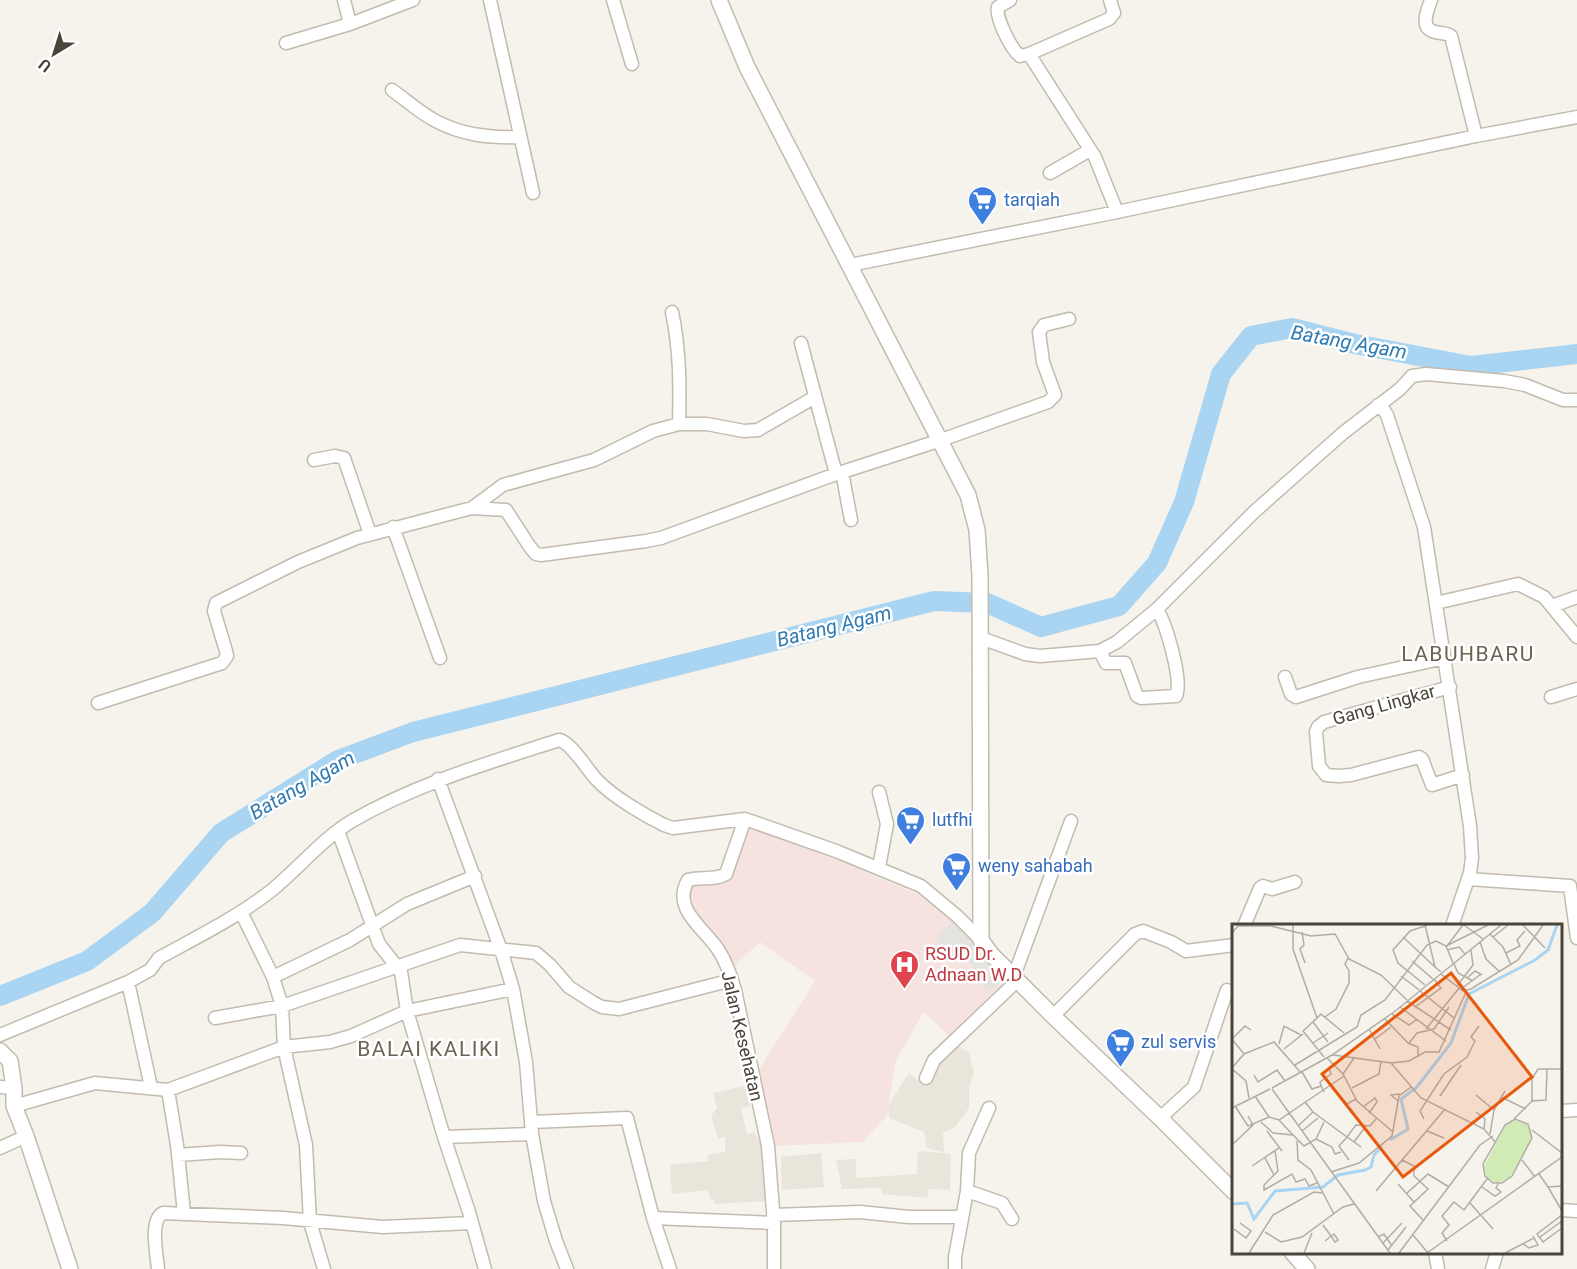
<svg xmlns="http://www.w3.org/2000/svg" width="1577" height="1269" viewBox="0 0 1577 1269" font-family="Roboto,sans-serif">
	<rect width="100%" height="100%" fill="#f6f3ec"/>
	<path fill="#eae5da" d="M 952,1043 L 969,1052 L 974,1073 L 969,1088 L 969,1108 L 956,1126 L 943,1133 L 944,1152 L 927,1148 L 924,1132 L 889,1118 L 888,1106 L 909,1073 L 926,1086 L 930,1070 Z
		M 745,1086 L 750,1106 L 741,1108 L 747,1134 L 754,1132 L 765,1151 L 768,1201 L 715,1204 L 714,1200 L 710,1199 L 708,1190 L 672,1194 L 670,1165 L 708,1161 L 707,1155 L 725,1152 L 725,1137 L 718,1139 L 711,1116 L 717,1108 L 713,1093 Z
		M 918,1151 L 951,1154 L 950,1190 L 929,1189 L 927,1198 L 882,1194 L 881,1188 L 842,1189 L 836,1160 L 856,1159 L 856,1178 L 917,1174 Z
		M 821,1153 L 824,1187 L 782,1190 L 781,1157 Z"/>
	<path fill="#f6e3e0" d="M 748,822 L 936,902 L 1009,977 L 949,1036 L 924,1012 L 896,1060 L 887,1115 L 863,1142 L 772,1146 L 758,1071 L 815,981 L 760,942 L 732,968 L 729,956 L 691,911 L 687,893 L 696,883 L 722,882 L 730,874 Z"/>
	<path fill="#e5e3e0" d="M 952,921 L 1006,977 L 989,992 L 968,971 L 973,966 L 966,958 L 960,964 L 935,939 Z"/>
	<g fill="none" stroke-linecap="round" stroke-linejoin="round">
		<path stroke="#a9d4f2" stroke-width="20" d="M 0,996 L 87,961 L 152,913 L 221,833 L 338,760 L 413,732 L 934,601 L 987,603 L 1041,627 L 1119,606 L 1157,563 L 1184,502 L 1221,374 L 1251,336 L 1292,328 L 1355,344 L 1471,366 L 1577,354"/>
		<defs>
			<path id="minor" d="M 344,0 L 350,24
				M 490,0 L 533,193
				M 613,0 L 632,64
				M 1010,0 L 998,7 C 995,17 1011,49 1020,56 L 1029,54 L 1109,19 L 1114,13 L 1110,0
				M 1431,0 C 1428,9 1420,26 1432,31 C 1439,34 1445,32 1451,36 L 1476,136
				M 286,43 L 350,24 L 413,0
				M 1029,54 L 1095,157 L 1117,212
				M 392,90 C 406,100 419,112 434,120 C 461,135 489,138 520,137
				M 1050,173 L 1090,150
				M 850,265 L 1117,212 L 1476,136 L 1577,117
				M 672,312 C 680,350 680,386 679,424
				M 801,343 L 836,474
				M 1378,405 L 1382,407 L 1387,415 L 1424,527 L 1470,826 L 1472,858 L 1470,873 L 1452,926
				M 314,460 L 335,456 L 344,458 L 370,534
				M 842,472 L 851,520
				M 472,508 L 503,485 L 594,460 L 653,431 L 679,424 L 707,424 L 744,431 L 758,430 L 815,397
				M 393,527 L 440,658
				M 1436,603 L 1518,584 L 1544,597 L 1577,637
				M 1552,606 L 1577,597
				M 981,638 L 1025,654 L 1040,656 L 1100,651 L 1117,642 L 1157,609 L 1254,512 L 1343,433 L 1400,389 L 1412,376 L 1426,374 L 1504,381 L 1525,385 L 1563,400 L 1577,400
				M 1100,651 L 1106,663 L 1125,663 L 1137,696 L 1141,698 L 1176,696 C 1183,680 1166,624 1157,609
				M 1285,677 L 1291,694 L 1296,697 L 1358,677 L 1445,658
				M 1450,687 L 1324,722 L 1318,727 L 1316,732 L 1319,766 L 1326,775 L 1339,776 L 1351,775 L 1419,757 L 1422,759 L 1432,785 L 1463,775
				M 1551,697 L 1577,689
				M 98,703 L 222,663 L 227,656 L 226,651 L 214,611 L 216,603 L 298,562 L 357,538 L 472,508 L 506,510 L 530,547 L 536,554 L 541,555 L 646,541 L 661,538 L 836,474 L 941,440 L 1048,402 L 1055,395 L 1043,362 L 1039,332 L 1044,325 L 1069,319
				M 438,779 L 501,950 L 513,989 L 526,1062 L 532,1134 L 544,1201 L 556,1241 L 567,1269
				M 745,819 L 726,874 C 714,881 701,876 688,880 C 671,910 705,928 719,951 C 727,963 731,976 735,990 L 768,1146 L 774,1223 L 774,1269
				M 338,831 L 379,944 L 401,972 L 407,1011 L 444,1137 L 469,1212 L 485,1269
				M 879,867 L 887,824 L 879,792
				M 1468,879 L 1570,886 L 1577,938
				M 241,912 L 273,977 L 282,1006 L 284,1047 L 306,1145 L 310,1222 L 324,1269
				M 1244,926 L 1260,888 L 1263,886 L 1272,889 L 1295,882
				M 1014,976 L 1071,821
				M 273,977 L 350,940 L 407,904 L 475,876
				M 128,982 L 151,1087
				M 1053,1016 L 1135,934 L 1143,931 L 1171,942 L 1186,951 L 1234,945
				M 215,1018 L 282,1006 L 460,945 L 536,953 L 550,965 L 569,987 L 594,1003 L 602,1007 L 619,1009 L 732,980
				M 0,1035 L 128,982 L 150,970 L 159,958 C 197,937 238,917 272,890 C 299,868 322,839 352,821 C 416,784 488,763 559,740 C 571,742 588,771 597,780 C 613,797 644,815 664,825 L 673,828 L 745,819 L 836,851 L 921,886 L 957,916 L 981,940
				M 926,1078 L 934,1060 L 1018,980
				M 0,1087 L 14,1088
				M 168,1090 L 177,1145 L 184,1213
				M 14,1106 L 95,1083 L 168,1090 L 284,1047 L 330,1042 L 351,1036 L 407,1011 L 513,989
				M 1560,1111 L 1577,1110
				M 1160,1118 L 1194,1087 L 1227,990
				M 532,1122 L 627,1118 L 653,1218 L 670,1269
				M 444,1137 L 532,1134
				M 0,1148 L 26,1136
				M 178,1155 L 220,1152 L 241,1153
				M 967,1191 L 1002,1203 L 1012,1219
				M 1560,1210 L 1577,1211
				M 773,1215 L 860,1212 L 909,1217 L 962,1217
				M 653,1218 L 774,1223
				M 1435,1252 L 1438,1269
				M 158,1269 C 157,1255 149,1220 163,1213 L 283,1218 L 383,1227 L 471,1223
				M 955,1269 L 955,1257 L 967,1191 L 969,1153 L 989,1108
				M 1492,1269 L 1497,1252"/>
			<path id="tertiary" d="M 719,0 L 747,67 L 968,495 L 977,530 L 980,575 L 981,940 L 991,954 L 1053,1016 L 1160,1118 L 1234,1192
				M 0,1051 L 10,1061 L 14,1088 L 14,1106 L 26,1136 L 70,1269
				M 1292,1252 L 1307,1269"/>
		</defs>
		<use href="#minor" stroke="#c2bbae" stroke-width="15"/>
		<use href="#tertiary" stroke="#c2bbae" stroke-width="18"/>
		<use href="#minor" stroke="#fff" stroke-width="12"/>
		<use href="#tertiary" stroke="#fff" stroke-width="15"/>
	</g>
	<defs>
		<symbol id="supermarket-pin" viewBox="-11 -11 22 30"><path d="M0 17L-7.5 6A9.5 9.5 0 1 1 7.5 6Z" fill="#3f7fe0" stroke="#fff"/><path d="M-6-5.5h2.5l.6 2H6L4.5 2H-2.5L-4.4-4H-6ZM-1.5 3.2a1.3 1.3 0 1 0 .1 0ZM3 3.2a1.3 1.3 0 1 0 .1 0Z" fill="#fff"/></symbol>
		<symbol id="hospital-pin" viewBox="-11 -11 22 30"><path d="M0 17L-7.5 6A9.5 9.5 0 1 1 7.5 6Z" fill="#e0444e" stroke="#fff"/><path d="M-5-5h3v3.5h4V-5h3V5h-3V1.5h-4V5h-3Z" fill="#fff"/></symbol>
	</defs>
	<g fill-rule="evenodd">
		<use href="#supermarket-pin" x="966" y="184" width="33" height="45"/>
		<use href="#supermarket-pin" x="894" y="804" width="33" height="45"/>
		<use href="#supermarket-pin" x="940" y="850" width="33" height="45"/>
		<use href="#hospital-pin" x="888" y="948" width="33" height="45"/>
		<use href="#supermarket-pin" x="1104" y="1026" width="33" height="45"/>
	</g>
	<g text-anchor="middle" stroke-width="5" stroke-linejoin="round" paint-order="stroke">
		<g font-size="18" fill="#366cbe" stroke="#fff" text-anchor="start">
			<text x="1004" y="206">tarqiah</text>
			<text x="932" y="826">lutfhi</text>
			<text x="978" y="872">weny sahabah</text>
			<text x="1141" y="1048">zul servis</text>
		</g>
		<g font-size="18" fill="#4b4439" stroke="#fff">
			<text transform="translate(1384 705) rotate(-16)" y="6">Gang Lingkar</text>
			<text transform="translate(742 1036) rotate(77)" y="6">Jalan Kesehatan</text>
		</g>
		<g font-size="18" fill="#be3a42" stroke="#fff" text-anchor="start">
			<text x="925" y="960">RSUD Dr.<tspan x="925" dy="21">Adnaan W.D</tspan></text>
		</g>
		<g font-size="20" font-style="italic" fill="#2e7ab2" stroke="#fff">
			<text transform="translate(1349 342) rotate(10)" y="7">Batang Agam</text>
			<text transform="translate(834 626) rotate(-14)" y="7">Batang Agam</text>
			<text transform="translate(302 785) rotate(-30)" y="7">Batang Agam</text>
		</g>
		<g font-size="21" letter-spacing="1.5" fill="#6e6250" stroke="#fff">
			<text x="1468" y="661">LABUHBARU</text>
			<text x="429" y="1056">BALAI KALIKI</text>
		</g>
	</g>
	<g transform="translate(1232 924)">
		<rect width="330" height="330" fill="#f6f3ec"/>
		<path d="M 280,196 L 295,199 L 300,214 L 278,254 L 265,259 L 255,254 L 252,243 L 272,203 Z" fill="#d2eab5"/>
		<path fill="none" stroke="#a9d4f2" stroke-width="3" d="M 158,216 L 176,205 L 169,175 L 185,163 L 219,119 L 237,70 L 303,36 L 316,26 L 325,1M 0,280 L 15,279 L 22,295 L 43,267 L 91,263 L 106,251 L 133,246 L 139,243 L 142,231 L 150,223"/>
		<path fill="none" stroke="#b2ada4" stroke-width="1.5" d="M 61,1 L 61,25 L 85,94 L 71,107 L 92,133M 193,1 L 203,43 L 209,48M 232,1 L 251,15M 291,1 L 313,24M 70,8 L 72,21 L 68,25 L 73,39M 0,9 L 6,2 L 39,2 L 79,12 L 103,10 L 117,35 L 149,51 L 175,76M 258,10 L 271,23 L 279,41M 171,13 L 203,43M 261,13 L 276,1M 248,18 L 254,35 L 268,48M 214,22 L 256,1M 215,22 L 231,1M 215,26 L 227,23 L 233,30M 274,29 L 288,22 L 285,16 L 293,7M 180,37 L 201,55M 222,40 L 226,49 L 241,57M 209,50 L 231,67 L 239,65 L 286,36 L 311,1M 169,52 L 187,66M 235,54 L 243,47 L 250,51M 193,61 L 166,39 L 161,26 L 178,7 L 196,1M 225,62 L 241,41 L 239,26M 229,65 L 249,50M 188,67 L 222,94M 175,77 L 219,106M 168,83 L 214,117M 183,83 L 209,64 L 202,55M 160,90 L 177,101 L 185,95M 93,93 L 104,85 L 117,59 L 117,47 L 113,40 L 116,34M 85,94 L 89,90 L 112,109M 153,95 L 176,119 L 186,123 L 186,133M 81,98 L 96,118M 137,105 L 148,125M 194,105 L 228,63M 0,115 L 13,102 L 19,106M 0,115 L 12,130M 143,115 L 159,103M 81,119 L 96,109M 177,119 L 185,109 L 202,105 L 217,83M 47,120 L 52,102 L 69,111M 52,125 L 71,110M 101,131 L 159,139 L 189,174 L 252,205 L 264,219M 95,134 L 111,150 L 125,177 L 161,208M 159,139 L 177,137 L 193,128 L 207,128 L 235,66M 63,141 L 125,103 L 129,91 L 153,76 L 195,21 L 204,17 L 214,22 L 221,39M 0,144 L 12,130 L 42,118 L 69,149M 0,145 L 14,157 L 17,174M 70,148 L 80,165 L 89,162 L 92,168M 111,150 L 122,134M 22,151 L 26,158 L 45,146 L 53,157M 89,162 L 88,158 L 99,150 L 97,144 L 101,141M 100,163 L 115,180 L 124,175M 40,164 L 100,131 L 162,88 L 269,1M 120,164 L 147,150 L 149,137M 40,165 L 158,329M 244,171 L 262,186M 23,172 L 37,193M 208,172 L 229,141M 269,173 L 294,185M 166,177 L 159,171 L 168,170M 299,177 L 314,176 L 315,145M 3,182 L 16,202 L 37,193 L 47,196 L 112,152M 131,183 L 143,174 L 145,178 L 137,189M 0,184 L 38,165M 81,188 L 115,213 L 124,201 L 138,202 L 144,195M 244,188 L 253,195 L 252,205M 192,195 L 188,187 L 212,150 L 235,133 L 243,117 L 239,113 L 247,102M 282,195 L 300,177 L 300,155 L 306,145 L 330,145M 283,195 L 296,200 L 300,214 L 280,252 L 270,259 L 261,259 L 253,252 L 251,240 L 273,201 ZM 47,196 L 61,211M 29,198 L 41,209 L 61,211 L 72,222 L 84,215 L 92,198M 66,202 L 81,188 L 73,178M 300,206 L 330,229M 35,207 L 50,227M 70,207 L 86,194M 195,207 L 212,214M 258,210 L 262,186 L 273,167M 84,215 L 100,223 L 103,230 L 109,228M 65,217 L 66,236 L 79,246 L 102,290M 122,218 L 134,202M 0,221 L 21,201 L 16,192M 33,234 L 42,251M 117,236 L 107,222 L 115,213 L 129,223M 170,236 L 182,242 L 182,252 L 196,265 L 178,282 L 191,296M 290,236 L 303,253M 20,242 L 47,224M 99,248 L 127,239 L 160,212 L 167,172 L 179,163M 307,250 L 316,263 L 330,262M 166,260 L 182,278M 250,263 L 263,272 L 269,268 L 264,264 L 266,260M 316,263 L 330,287M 32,266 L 60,250 L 64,258 L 73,255 L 77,262 L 85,259M 32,267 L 32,261 L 46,247 L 43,227M 144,267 L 213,185M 174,270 L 196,250 L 217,263M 238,279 L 261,305M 330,291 L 305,310 L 311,318 L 330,304M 91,301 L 99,312 L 103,318 L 106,316 L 102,310 L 99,312 L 93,317M 2,305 L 14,314 L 19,307 L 8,299M 33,308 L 49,318 L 70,313 L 111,283 L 122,280M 181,311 L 196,329M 146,313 L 152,310 L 160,322M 308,313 L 330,297M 215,317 L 210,309 L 217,301 L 210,292 L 222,278 L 232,286 L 255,255M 151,319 L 170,299M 291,320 L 297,324 L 306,321 L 301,312M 156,326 L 174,303M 17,329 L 41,291 L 82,268 L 90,269M 72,329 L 80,309M 167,329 L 248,221 L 261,212M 195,329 L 330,233M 273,329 L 302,314"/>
		<path fill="#e8590c" fill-opacity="0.15" stroke="#e8590c" stroke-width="3" d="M 219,49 L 300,153 L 171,253 L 90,150 Z"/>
		<rect width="330" height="330" fill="none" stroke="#4b4439" stroke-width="3"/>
	</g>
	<g transform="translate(54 54) rotate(218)" stroke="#ffffff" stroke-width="4.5" paint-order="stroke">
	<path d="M0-4.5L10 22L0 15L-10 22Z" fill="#4b4439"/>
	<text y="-9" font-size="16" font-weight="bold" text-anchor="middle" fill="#4b4439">U</text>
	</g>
</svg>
